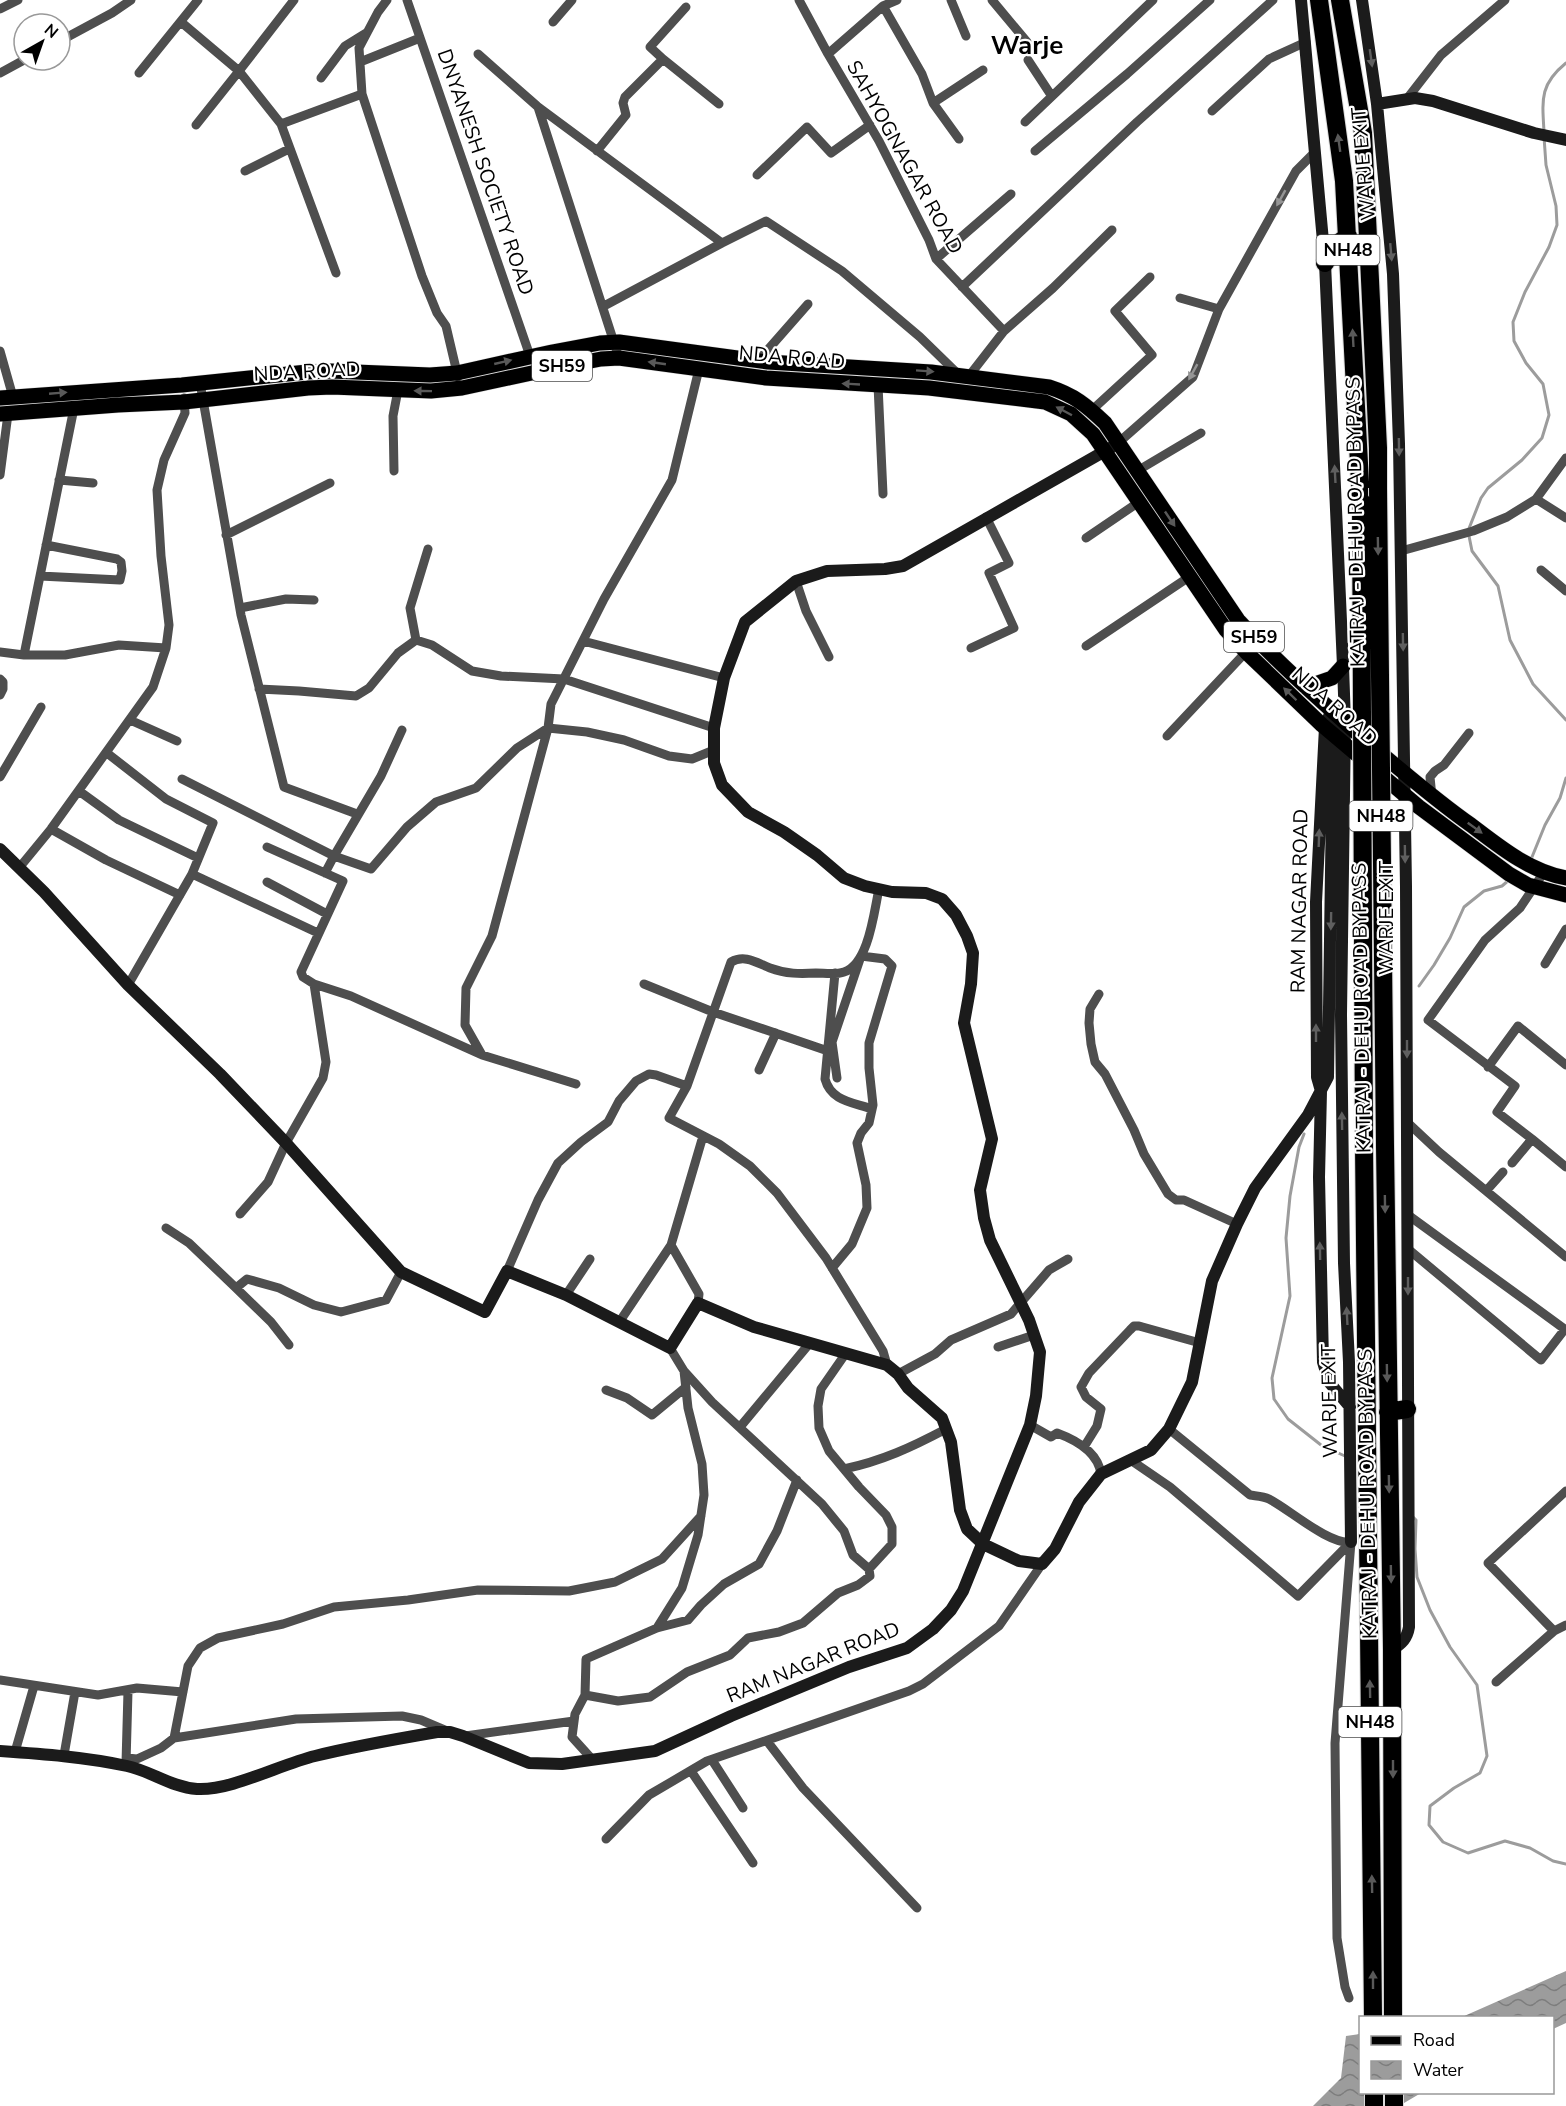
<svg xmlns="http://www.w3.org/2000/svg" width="1566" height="2106" viewBox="0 0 1566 2106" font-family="'Nunito Sans',sans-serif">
	<defs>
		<pattern id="water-waves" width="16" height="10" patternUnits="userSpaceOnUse" patternTransform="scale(1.5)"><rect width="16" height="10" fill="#9c9c9c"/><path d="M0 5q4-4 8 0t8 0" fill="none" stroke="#7d7d7d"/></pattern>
	</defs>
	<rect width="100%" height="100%" fill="#fff"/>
	<path fill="url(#water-waves)" d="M 1566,1971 L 1566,2023 L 1553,2029 L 1552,2018 L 1462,2017 Z
		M 1360,2034 L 1360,2092 L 1421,2093 L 1399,2106 L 1313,2106 L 1341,2078 L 1346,2036 Z"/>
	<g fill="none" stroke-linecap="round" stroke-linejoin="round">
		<path stroke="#9c9c9c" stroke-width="3" d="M 1544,131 C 1542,99 1540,84 1566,63
			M 1544,137 L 1546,165 L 1556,206 L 1557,225 L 1549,247 L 1525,292 L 1513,322 L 1514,341 L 1526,363 L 1543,384 L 1549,415 L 1542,438 L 1522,460 L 1488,488 L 1481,498 L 1468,531 L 1472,551 L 1498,586 L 1510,640 L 1533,684 L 1566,720
			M 1529,860 L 1532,857 L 1545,825 L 1560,798 L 1566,778
			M 1419,986 L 1434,965 L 1450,938 L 1464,907 L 1484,891 L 1502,886 L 1509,880
			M 1304,1134 L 1299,1147 L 1290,1196 L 1286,1238 L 1290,1296 L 1272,1378 L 1274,1399 L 1288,1419 L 1321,1445 L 1347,1457
			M 1413,1517 L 1416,1520 L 1415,1549 L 1417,1577 L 1430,1610 L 1450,1647 L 1477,1685 L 1487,1756 L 1480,1773 L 1454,1788 L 1430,1806 L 1429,1825 L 1443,1842 L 1468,1853 L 1505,1841 L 1530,1848 L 1553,1861 L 1566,1864"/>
		<defs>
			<path id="primary" d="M 0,398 L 182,385 L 307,372 L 331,371 L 430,375 L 457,373 L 552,352 L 600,343 L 619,342 L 768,362 L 931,372 L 1049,387 C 1074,395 1086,405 1105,423 L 1238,620 C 1275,660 1316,697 1357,733 C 1395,765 1431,797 1471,825 C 1500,847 1529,871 1566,878
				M 0,414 L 118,405 L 184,402 L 308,388 L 332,387 L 431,391 L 462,388 L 555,368 L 601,359 L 619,358 L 766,378 L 929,388 L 1045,402 L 1071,414 L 1093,434 L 1226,630 L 1246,652 L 1322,725 L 1419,807 L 1509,874 L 1528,885 L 1566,895
				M 1306,687 L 1332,678 L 1343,666"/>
			<path id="highway" d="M 1319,0 L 1344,181 L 1361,501
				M 1340,0 L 1363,133 L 1378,448 L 1378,488
				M 1325,263 L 1335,246 L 1348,236
				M 1364,1145 L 1373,2018
				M 1385,1145 L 1392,1650 L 1393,2018
				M 1388,1412 L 1407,1409
				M 1374,2092 L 1374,2106
				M 1394,2092 L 1394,2106"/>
		</defs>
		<use href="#primary" stroke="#dbdbdb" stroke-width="16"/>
		<use href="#highway" stroke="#dbdbdb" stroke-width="20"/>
		<path stroke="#4e4e4e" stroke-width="9" d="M 387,0 L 378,12 L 359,48 L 362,94 L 422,276 L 437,313 L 446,326 L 458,377
			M 407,0 L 530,356
			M 799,0 L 828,54 L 879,141 L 929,240 L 936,259 L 1004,331 L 969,376
			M 897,0 L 883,6 L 922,74 L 933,103 L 959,139
			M 951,0 L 966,36
			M 992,0 L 1027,42
			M 0,9 L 18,0
			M 181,22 L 239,71 L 196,125
			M 553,22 L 572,0
			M 60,41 L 112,13 L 131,0
			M 478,54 L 537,106 L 722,243 L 604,306
			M 828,54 L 883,6
			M 663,59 L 719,104
			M 1028,60 L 1051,95
			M 360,62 L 420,38
			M 0,73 L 24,60
			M 139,73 L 198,0
			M 321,78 L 345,46 L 366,33
			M 1406,100 L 1441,55 L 1505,0
			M 933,103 L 983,70
			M 538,107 L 619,358
			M 1212,111 L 1269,59 L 1306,42
			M 1025,122 L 1153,0
			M 281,124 L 239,71 L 294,0
			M 597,151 L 626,115 L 623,103 L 625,97 L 663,59 L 650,47 L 686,7
			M 1035,151 L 1127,74 L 1210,0
			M 245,171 L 289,149
			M 757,175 L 807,127 L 831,153 L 870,125
			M 722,243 L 766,221 L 842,271 L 920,337 L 959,375
			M 936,259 L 1011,194
			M 336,273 L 281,124 L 362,94
			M 962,287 L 1137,122 L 1273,0
			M 1180,298 L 1219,309
			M 1004,331 L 1053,288 L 1112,230
			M 0,351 L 13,397
			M 758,361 L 808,304
			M 200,383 L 241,615 L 284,787 L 357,814
			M 878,385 L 883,494
			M 1092,410 L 1152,355 L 1115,311 L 1150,277
			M 1118,443 L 1193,377 L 1219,309 L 1296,171 L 1315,152
			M 1566,458 L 1536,499 L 1566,518
			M 394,471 L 393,416 L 398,390
			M 1137,471 L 1201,433
			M 0,475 L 8,414
			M 59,480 L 93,483
			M 226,535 L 330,483
			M 1086,538 L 1139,502
			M 1401,551 L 1473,531 L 1507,517 L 1536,499
			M 1541,570 L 1566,591
			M 40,576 L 120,580 L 122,571 L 121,562 L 117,559 L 46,545
			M 796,581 L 806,611 L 829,657
			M 240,608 L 286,599 L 314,600
			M 416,640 L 410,608 L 428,549
			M 583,641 L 724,678
			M 1086,646 L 1189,577
			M 971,648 L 1014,628 L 989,573 L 1009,563 L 986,517
			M 0,652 L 24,655 L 74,408
			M 24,655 L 65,655 L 119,645 L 166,648
			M 0,679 L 3,682 L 3,689 L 0,695
			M 259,689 L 299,691 L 356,696 L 369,688 L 398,653 L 416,640 L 432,645 L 472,671 L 501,676 L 564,679 L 714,728
			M 130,720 L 177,741
			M 1167,736 L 1246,652
			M 107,753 L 166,799 L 213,823 L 192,874 L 128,985
			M 0,777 L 41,707
			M 182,779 L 334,856 L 381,776 L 402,730
			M 79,791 L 119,820 L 198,858
			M 1432,797 L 1430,777 L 1435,771 L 1444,765 L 1469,733
			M 51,829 L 106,860 L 180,895
			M 19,868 L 51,829 L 153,687 L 166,648 L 169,625 L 161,556 L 157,490 L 164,460 L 185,413 L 184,398
			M 325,873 L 334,856 L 371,869 L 407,827 L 436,802 L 476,788 L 517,748 L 548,728 L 587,732 L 624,740 L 669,756 L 692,759 L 714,750
			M 192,874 L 318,933
			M 267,882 L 327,914
			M 879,889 C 874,911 869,964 844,972 C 836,975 824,973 816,973 C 800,974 786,974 770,968 C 757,963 745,954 731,962 L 687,1086 L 669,1118 L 719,1144 L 750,1166 L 777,1193 L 826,1258 L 883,1351 L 887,1365
			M 1545,964 L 1566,929
			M 835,973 L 825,1079 C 831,1101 852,1102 872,1109
			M 314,984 L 351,996 L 482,1055 L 576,1084
			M 644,984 L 713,1012 L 828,1051
			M 1099,994 L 1090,1009 L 1089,1023 L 1091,1044 L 1095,1062 L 1105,1074 L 1134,1130 L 1144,1154 L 1168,1194 L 1176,1200 L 1184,1200 L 1237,1224
			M 482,1055 L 465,1025 L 466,988 L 492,936 L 548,728 L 551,704 L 604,599 L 672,480 L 699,369
			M 1488,1067 L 1518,1026 L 1566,1065
			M 759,1070 L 776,1033
			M 1407,1122 L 1439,1152 L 1566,1257
			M 1532,1139 L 1497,1112 L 1515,1086 L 1428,1020 L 1485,940 L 1520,908 L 1544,872
			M 1512,1163 L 1532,1139 L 1566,1167
			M 1486,1191 L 1503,1172
			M 240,1214 L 268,1182 L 286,1143 L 323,1078 L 326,1062 L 314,984 L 303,977 L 301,972 L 343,881 L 267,847
			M 1408,1215 L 1566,1330
			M 166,1228 L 189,1243 L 236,1288 L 247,1279 L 279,1288 L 314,1305 L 341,1312 L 386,1300 L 401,1272
			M 1408,1249 L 1541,1360 L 1565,1329
			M 832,1268 L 852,1244 L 867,1208 L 866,1185 L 857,1143 L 861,1133 L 869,1123 L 873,1105 L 869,1068 L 869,1043 L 892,966 L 885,959 L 861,956 L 832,1042 L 837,1078
			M 507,1271 L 538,1200 L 558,1163 L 581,1142 L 608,1122 L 619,1101 L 636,1081 L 649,1074 L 656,1075 L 687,1086
			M 236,1288 L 271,1322 L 289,1345
			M 566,1295 L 590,1259
			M 698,1303 L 699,1294 L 671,1245 L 703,1136
			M 620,1321 L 671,1245
			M 998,1347 L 1034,1335
			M 670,1348 L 684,1371 L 712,1402 L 822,1504 L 844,1531 L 853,1555 L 869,1569 L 892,1544 L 892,1527 L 886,1515 L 859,1487 L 829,1451 L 819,1428 L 818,1406 L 821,1389 L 846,1353
			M 898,1374 L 935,1354 L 951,1340 L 1011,1314 L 1049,1270 L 1068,1259
			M 606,1390 L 627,1398 L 652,1415 L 686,1387
			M 1030,1425 L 1051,1437 L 1057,1433 C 1076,1440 1098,1452 1101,1474
			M 740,1427 L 809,1344
			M 1169,1429 L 1250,1495 C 1256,1496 1263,1496 1269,1499 C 1289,1509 1329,1545 1351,1542
			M 1084,1447 L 1097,1426 L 1101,1409 L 1086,1397 L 1081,1387 L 1089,1373 L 1130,1330 L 1134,1326 L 1139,1326 L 1200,1343
			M 1132,1461 L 1170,1487 L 1298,1596 L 1351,1542 L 1335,1743 L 1337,1938 L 1345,1987 L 1349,1998
			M 844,1469 C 882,1461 912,1447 946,1429
			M 657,1628 L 682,1588 L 698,1535 L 704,1495 L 702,1464 L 688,1408 L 684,1371
			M 1554,1631 L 1488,1563 L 1566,1491
			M 0,1680 L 98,1695 L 137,1688 L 183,1692
			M 1496,1682 L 1554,1631 L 1566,1625
			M 585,1695 L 618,1701 L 650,1697 L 687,1672 L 730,1655 L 748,1638 L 779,1632 L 803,1623 L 838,1593 L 858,1585 L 870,1576 L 869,1569
			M 465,1736 L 574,1721
			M 174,1738 L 296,1719 L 402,1716 L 421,1720 L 447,1731
			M 767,1741 L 803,1788 L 917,1908
			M 15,1752 L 34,1686
			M 64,1755 L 75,1692
			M 127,1758 L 137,1759 L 161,1748 L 174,1738 L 188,1666 L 200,1648 L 218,1638 L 283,1624 L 334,1607 L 408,1600 L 478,1590 L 569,1591 L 615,1582 L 662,1559 L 701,1516
			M 591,1758 L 572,1737 L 575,1714 L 585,1695 L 586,1659 L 657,1628 L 688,1620 L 701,1605 L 724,1584 L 759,1564 L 777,1531 L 797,1480
			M 712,1760 L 743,1808
			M 126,1763 L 128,1691
			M 691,1771 L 753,1863
			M 606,1839 L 649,1795 L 707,1761 L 909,1691 L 923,1684 L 999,1626 L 1042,1564"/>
		<path stroke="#1b1b1b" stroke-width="12" d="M 1301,0 L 1325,263 L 1343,666 L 1345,722 L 1341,1015 L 1344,1263 L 1349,1362 L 1351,1542
			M 1362,0 L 1377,104 L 1393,274 L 1399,444 L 1406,886 L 1409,1627 C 1407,1639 1402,1643 1392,1650
			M 1377,104 L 1415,98 L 1433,101 L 1534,133 L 1566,140
			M 1331,711 L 1325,727 L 1316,902 L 1317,1077 L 1321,1091 L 1319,1177 L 1323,1362 L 1329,1382 L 1350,1407
			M 0,849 L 44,892 L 128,985 L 220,1074 L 286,1143 L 401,1272 L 485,1312 L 507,1271 L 566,1295 L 670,1348 L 698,1303 L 754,1327 L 887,1365 L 898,1374 L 908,1388 L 942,1418 L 951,1442 L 960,1510 L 967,1529 L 983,1544 L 1019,1561 L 1042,1564 L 1055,1549 L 1079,1502 L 1101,1474 L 1151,1450 L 1169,1429 L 1192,1382 L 1212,1281 L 1237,1224 L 1255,1188 L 1308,1115 L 1328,1077 L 1333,734 L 1339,718
			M 0,1751 C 43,1754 85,1757 127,1766 C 151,1771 171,1787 197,1789 C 231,1791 281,1764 315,1756 C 355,1746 396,1739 437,1732 L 450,1732 L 463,1736 L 529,1763 L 562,1764 L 655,1751 L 731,1716 L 849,1667 L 907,1648 L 933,1629 L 951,1610 L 963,1591 L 1030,1425 L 1036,1396 L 1040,1352 L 1029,1320 L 990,1240 L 984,1218 L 980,1190 L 992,1139 L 964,1023 L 971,984 L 973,953 L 967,936 L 956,915 L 942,899 L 926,893 L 892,892 L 865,886 L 844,878 L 817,855 L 784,832 L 748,812 L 722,785 L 714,763 L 714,728 L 724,678 L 745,622 L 796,581 L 827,571 L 885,569 L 903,566 L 1112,447"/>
		<use href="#primary" stroke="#000" stroke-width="15"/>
		<use href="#highway" stroke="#000" stroke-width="18"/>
		<defs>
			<path id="highway-bridge" d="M 1378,488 L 1385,1145
				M 1361,501 L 1364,1145"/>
		</defs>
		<use href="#highway-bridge" stroke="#dbdbdb" stroke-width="20" stroke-linecap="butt"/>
		<use href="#highway-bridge" stroke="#000" stroke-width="18"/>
	</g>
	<defs><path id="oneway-solid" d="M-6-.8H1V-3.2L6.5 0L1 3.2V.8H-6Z" transform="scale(1.5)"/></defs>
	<g fill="#5f5f5f">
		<use href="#oneway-solid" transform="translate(1371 58) rotate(82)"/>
		<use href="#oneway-solid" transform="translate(1391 252) rotate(85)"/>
		<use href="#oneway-solid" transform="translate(1399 447) rotate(89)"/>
		<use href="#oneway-solid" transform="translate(1335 474) rotate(-93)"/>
		<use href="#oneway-solid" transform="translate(1403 642) rotate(89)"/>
		<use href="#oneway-solid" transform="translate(1319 838) rotate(-88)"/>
		<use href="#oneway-solid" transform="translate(1405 854) rotate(89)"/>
		<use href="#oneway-solid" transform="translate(1331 921) rotate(91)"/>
		<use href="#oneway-solid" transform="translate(1316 1033) rotate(-90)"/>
		<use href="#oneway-solid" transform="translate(1407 1049) rotate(90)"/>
		<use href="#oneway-solid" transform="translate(1342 1121) rotate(-91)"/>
		<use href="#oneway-solid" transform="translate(1320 1251) rotate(-91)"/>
		<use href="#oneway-solid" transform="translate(1408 1286) rotate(90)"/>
		<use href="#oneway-solid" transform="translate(1347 1316) rotate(-93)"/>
	</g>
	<g fill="#595959">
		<use href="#oneway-solid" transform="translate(1339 143) rotate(-98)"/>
		<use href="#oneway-solid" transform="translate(1353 338) rotate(-93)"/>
		<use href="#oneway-solid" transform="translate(503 362) rotate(-13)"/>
		<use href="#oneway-solid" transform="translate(657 363) rotate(-172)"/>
		<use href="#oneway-solid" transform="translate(925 371) rotate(4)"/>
		<use href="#oneway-solid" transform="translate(851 384) rotate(-177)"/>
		<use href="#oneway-solid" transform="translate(423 391) rotate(-179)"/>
		<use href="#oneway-solid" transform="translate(58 393) rotate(-5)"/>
		<use href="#oneway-solid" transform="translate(1064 411) rotate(-152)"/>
		<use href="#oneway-solid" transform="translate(1170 519) rotate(56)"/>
		<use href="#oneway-solid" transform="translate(1378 546) rotate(89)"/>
		<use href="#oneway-solid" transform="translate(1290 694) rotate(-136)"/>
		<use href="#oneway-solid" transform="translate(1475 828) rotate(36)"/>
		<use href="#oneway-solid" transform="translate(1385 1204) rotate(89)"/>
		<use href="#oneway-solid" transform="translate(1387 1373) rotate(89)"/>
		<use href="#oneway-solid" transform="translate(1389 1484) rotate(89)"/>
		<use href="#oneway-solid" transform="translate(1391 1574) rotate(89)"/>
		<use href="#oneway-solid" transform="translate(1370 1689) rotate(-91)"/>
		<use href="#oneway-solid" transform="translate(1393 1769) rotate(90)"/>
		<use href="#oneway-solid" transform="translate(1372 1884) rotate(-91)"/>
		<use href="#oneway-solid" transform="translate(1373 1980) rotate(-90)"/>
	</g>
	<g fill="#959595">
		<use href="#oneway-solid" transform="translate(1281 198) rotate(119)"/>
		<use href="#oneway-solid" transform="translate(1193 372) rotate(119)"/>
	</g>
	<g text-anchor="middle" stroke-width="4.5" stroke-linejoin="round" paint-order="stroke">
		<g fill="#fff" stroke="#4c4c4c" stroke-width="1.5">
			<rect x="1316.5" y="235" width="63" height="30" rx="4.5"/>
			<rect x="532" y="351" width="60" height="30" rx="4.5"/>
			<rect x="1224" y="622" width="60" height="30" rx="4.5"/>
			<rect x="1349.5" y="801" width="63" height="30" rx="4.5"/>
			<rect x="1338.5" y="1707" width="63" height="30" rx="4.5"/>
		</g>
		<g font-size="18" font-weight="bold" fill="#000">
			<text x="1348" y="256">NH48</text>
			<text x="562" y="372">SH59</text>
			<text x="1254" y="643">SH59</text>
			<text x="1381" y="822">NH48</text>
			<text x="1370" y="1728">NH48</text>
		</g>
		<g font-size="20" fill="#000" stroke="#fff">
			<text transform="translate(905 157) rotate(61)" y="7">SAHYOGNAGAR ROAD</text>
			<text transform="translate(1363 164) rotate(-95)" y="7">WARJE EXIT</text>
			<text transform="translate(486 172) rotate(71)" y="7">DNYANESH SOCIETY ROAD</text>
			<text transform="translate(792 357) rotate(5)" y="7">NDA ROAD</text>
			<text transform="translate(307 371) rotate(-3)" y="7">NDA ROAD</text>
			<text transform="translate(1355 522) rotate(-91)" y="7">KATRAJ - DEHU ROAD BYPASS</text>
			<text transform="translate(1335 706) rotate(42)" y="7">NDA ROAD</text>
			<text transform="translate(1299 901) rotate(-89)" y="7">RAM NAGAR ROAD</text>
			<text transform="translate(1386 918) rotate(-90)" y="7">WARJE EXIT</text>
			<text transform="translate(1361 1008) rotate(-91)" y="7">KATRAJ - DEHU ROAD BYPASS</text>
			<text transform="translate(1329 1401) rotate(-91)" y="7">WARJE EXIT</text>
			<text transform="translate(1367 1494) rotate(-91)" y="7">KATRAJ - DEHU ROAD BYPASS</text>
			<text transform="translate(813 1662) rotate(-22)" y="7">RAM NAGAR ROAD</text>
		</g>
		<g font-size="26" font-weight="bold" fill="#000" stroke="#fff">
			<text x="1027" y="54">Warje</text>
		</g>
	</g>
	<rect x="1359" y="2016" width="195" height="78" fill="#ffffff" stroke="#999999" stroke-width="1.5"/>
	<rect x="1371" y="2036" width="30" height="9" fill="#000000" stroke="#999999" stroke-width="1.5"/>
	<text x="1413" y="2046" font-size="18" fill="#000000">Road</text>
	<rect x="1371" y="2061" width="30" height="18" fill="url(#water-waves)" stroke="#999999" stroke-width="1.5"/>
	<text x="1413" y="2076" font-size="18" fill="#000000">Water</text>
	<g transform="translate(42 42) rotate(40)"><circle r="28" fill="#ffffff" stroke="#999999" stroke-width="1.5"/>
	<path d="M0-4.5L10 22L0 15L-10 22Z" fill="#000000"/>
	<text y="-9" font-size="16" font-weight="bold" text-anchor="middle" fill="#000000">N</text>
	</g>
</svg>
